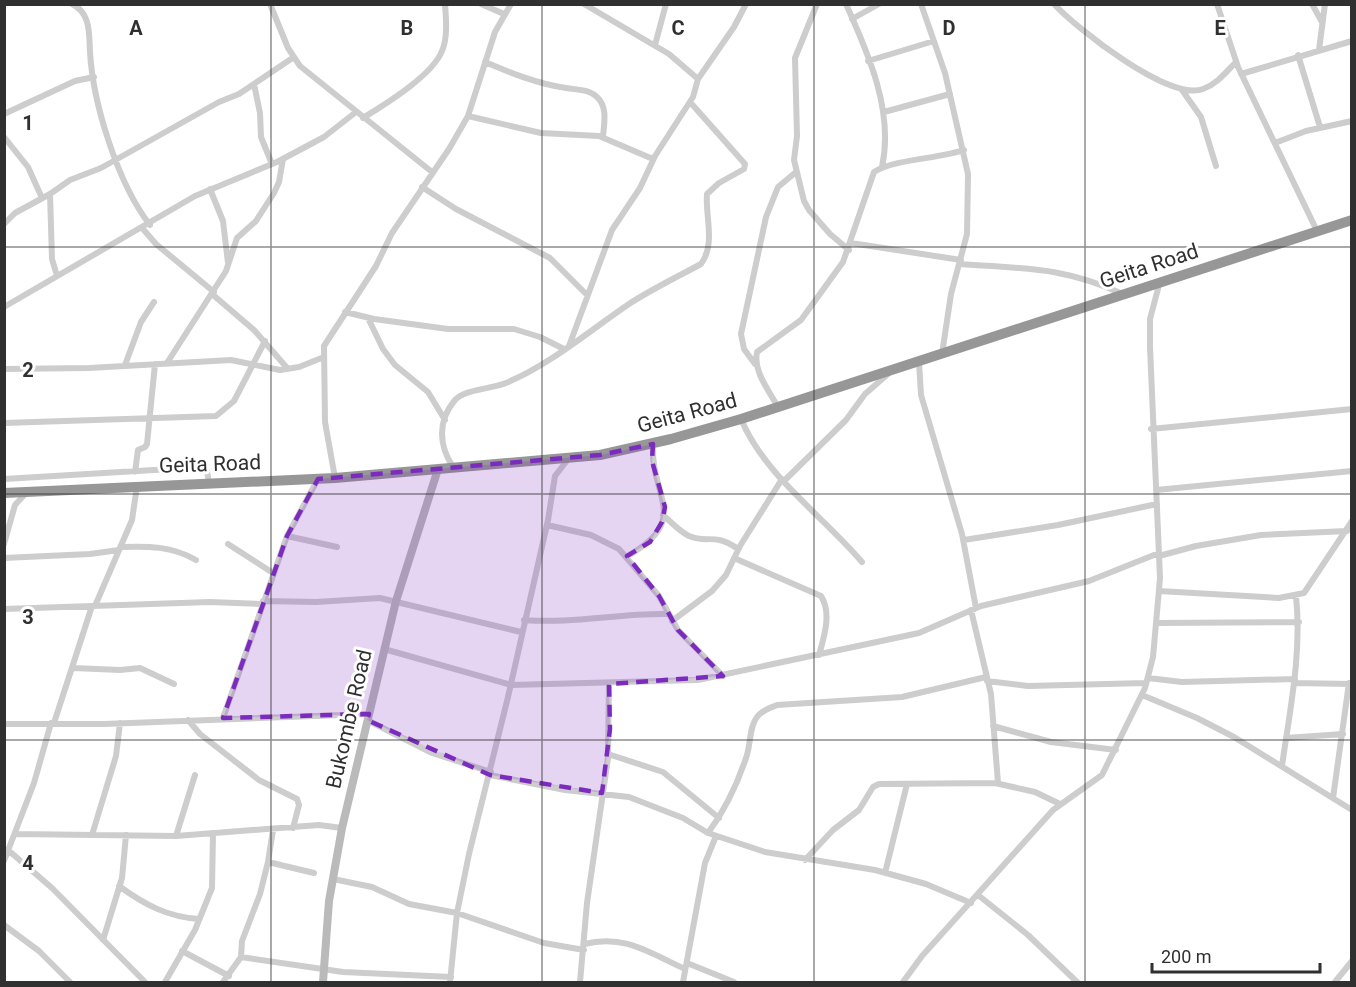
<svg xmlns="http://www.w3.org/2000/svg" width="1356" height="987" viewBox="0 0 1356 987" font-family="Roboto,sans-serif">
	<rect width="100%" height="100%" fill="#fff"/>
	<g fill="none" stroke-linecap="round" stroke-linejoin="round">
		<path stroke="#cdcdcd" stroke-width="6" d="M 72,4 C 91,13 89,34 90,52 C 93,104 118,184 150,225
			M 270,4 L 288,48 L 300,66 L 432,172
			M 481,4 L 504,14
			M 817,4 L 795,58 L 797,136 L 794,160 L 804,201 L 809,210 L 830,234 L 849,250
			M 846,4 C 869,55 894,112 882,167
			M 921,4 L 945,73 L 968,174 L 967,234 L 951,294 L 942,354
			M 1054,4 C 1077,29 1170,102 1203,89 C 1217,84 1226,72 1236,62
			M 1217,4 L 1238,67 L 1317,231
			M 1312,4 L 1322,22
			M 852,19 L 879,4
			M 655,45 L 666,4
			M 1319,50 L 1325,4
			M 1298,55 L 1320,127
			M 868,61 L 934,41
			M 485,62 C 511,73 538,84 566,88 C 577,90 589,89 597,97 C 608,107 604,124 603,137
			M 1241,74 L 1352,41
			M 698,79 L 734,27 L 746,4
			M 254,84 L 260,113 L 261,137 L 272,164
			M 1182,90 L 1201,117 L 1216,166
			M 884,112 L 950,94
			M 4,114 L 75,81 L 94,77
			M 468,116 L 541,133 L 599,136 L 653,159
			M 363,118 C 385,104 432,76 442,51 C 448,37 446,19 445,4
			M 4,137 L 28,167 L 42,198
			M 1275,143 L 1306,131 L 1352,121
			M 422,187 L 456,209 L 550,258 L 587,295
			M 210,189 L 223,221 L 228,263
			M 50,194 L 52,259 L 57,276
			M 4,224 L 15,213 L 50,194 L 70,180 L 101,168 L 219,102 L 239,94 L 294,57
			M 143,229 L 156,244 L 214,292
			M 851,243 L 961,260
			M 960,264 C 1025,269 1061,266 1123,294
			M 212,294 L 254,330 L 288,369
			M 4,307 L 195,196 L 277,162 L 324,137 L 356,112
			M 345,312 L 374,319 L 448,329 L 514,329 L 540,337 L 564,349
			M 368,318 L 383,349 L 395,365 L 428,392 L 445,420
			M 569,346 L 612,230 L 640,188 L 655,156 L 693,97 L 698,79 L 669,54 L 584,4
			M 919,362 L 921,395 L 962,534 L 976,608
			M 167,363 L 226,271 L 237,238 L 256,221 L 274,193 L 279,182 L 283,159
			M 755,364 L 744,349 L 741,334 L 766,217 L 778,187 L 796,172
			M 125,365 L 141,322 L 154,302
			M 4,369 L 89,368 L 231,360 L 280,370 L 299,367 L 324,357
			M 778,407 C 769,391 753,371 757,352 L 801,320 L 843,262 L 874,172 C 894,159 938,159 964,150
			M 741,419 C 765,476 822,515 862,562
			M 4,423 L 216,416 L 234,401 L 265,341
			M 1151,429 L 1352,409
			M 453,467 C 439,446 437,421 455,400 C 465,389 492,389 506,383 C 551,364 589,331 629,304 C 652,289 677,277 701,264 C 716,244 705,216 707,194 L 719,183 L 744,169 L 745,164 L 690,102
			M 135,472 L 138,450 L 145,447 L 147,444 L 155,364
			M 335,478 L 325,422 L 324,346 L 376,266 L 392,233 L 449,149 L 468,116 L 495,32 L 511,4
			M 4,479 L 204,467 L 207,471 L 209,483
			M 784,481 L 846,420 L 865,394 L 888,374
			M 1156,490 L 1352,471
			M 663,515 C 671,522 680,532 689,536 C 708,544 714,532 738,549
			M 547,525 L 591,535 L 619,549 L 659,596 L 678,630 L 723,676
			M 287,536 L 337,547
			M 964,540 L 1058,525 L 1157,504
			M 4,544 L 15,505 L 27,492
			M 228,544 L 273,573
			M 121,547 C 148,546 172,546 196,560
			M 1159,556 L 1196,546 L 1261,535 L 1347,531
			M 626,557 C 693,519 650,498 653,444
			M 4,558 L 90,554 L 119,550
			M 734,558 L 821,596 C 832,613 824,637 819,655
			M 1159,591 L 1279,598 L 1304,593 L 1352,521
			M 263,601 L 316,602 L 380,598 L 521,632
			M 95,606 L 132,520 L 137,486
			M 4,609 L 210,602 L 262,604
			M 971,610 L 991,694 L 998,783
			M 524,620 C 573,624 619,613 668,614
			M 672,621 L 712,591 L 726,575 L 740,546 L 782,479
			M 1157,623 L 1299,622
			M 384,649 L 511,685 L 698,680 L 919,633 L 981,606 L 1089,581 L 1159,553
			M 73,668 L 120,670 L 140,668 L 174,684
			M 1148,678 L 1182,682 L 1295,679
			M 987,681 L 1028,686 L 1146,683
			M 1294,683 L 1351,684
			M 1142,695 L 1197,718 L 1234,737 L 1352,810
			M 223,718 L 287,536 L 318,479
			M 188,720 L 200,734 L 259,780 L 297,799 L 299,805 L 293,828
			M 367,720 L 432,753 L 491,772
			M 54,723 L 92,606
			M 4,724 L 104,724 L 369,714
			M 993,726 L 1051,742 L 1116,750
			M 1286,738 L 1343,734
			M 608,754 L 663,772 L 719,818
			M 1282,766 C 1290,709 1302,653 1296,596
			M 490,775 L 565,790 L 629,797 L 683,818 L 708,833 L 765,852 L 875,870 L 926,884 L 971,903
			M 1333,798 L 1349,683
			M 708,833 C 725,810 737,785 746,758 C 751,745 749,727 757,717 C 762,710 770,708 777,705 L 902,697 L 986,677
			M 15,834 L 176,836 L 319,825 L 342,828
			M 92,835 L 116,756 L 120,723
			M 176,836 L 195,775
			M 8,850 L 52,888 L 145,982
			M 805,860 L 833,830 L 859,810 L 873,787 L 879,784 L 995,783 L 1035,792 L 1060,804
			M 4,861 L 34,783 L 51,723
			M 268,862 L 314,873
			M 885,873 L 907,784
			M 333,879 L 372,887 L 409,904 L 457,913 L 544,943 L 584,950
			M 119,886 C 145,905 168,917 199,919
			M 978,895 L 1028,935 L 1077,982
			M 4,925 L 39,951 L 70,982
			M 103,940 L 122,878 L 126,835
			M 584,944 C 626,934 649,953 685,969
			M 182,951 L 229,976
			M 241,957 L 343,972 L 451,977
			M 687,963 L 734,982
			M 165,982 L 195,930 L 212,888 L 213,833
			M 223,982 L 241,957 L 242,941 L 260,894 L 268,862 L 273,830
			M 450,982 L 457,913 L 469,854 L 508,697 L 548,520 L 555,476 L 569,458
			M 580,982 L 587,903 L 608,758 L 609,684
			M 683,982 L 705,863 L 716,836
			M 903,982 L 922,956 L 1053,810 L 1102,775 L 1145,688 L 1153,657 L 1160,578 L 1150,347 L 1150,319 L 1159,285
			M 1335,982 L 1352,961"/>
		<path stroke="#bababa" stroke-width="8" d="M 323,982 L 329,901 L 342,828 L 396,601 L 438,469"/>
		<path stroke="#979797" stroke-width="10" d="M 4,493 L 335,478 L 600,455 L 671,439 L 741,419 L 1352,220"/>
	</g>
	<path fill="#7b2cbf" fill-opacity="0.2" stroke="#7b2cbf" stroke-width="4.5" stroke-dasharray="12 8" stroke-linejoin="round" d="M 653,444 L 652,461 L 665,507 L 662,522 L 650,542 L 627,556 L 659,596 L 678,630 L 723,676 L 609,684 L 610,729 L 602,793 L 490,775 L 367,720 L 369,714 L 223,718 L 287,536 L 318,479 L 600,455 Z"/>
	<path fill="none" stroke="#303030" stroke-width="1.5" stroke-opacity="0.55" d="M 271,4 L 271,982M 542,4 L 542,982M 814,4 L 814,982M 1085,4 L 1085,982M 4,247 L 1352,247M 4,494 L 1352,494M 4,740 L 1352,740"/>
	<g text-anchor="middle" stroke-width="6" stroke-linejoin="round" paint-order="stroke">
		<g font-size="21" fill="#303030" stroke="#fff">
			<text transform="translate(1149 266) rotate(-18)" y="7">Geita Road</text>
			<text transform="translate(687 413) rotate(-15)" y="7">Geita Road</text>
			<text transform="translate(210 464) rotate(-2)" y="7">Geita Road</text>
			<text transform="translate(349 719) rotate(-77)" y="7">Bukombe Road</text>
		</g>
	</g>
	<g font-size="20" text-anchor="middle" font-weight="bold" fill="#303030" stroke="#fff" stroke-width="6" stroke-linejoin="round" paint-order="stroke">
		<text x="136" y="35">A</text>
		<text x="407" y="35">B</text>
		<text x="678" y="35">C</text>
		<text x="949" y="35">D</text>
		<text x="1220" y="35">E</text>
		<text x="28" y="130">1</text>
		<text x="28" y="377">2</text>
		<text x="28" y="624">3</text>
		<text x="28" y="870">4</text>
	</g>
	<rect width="1356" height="987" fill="none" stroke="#303030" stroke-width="12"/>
	<path d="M1152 963v9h168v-9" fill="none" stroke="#303030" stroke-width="3"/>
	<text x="1161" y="963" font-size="18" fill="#303030" stroke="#ffffff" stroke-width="4.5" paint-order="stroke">200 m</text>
</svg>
